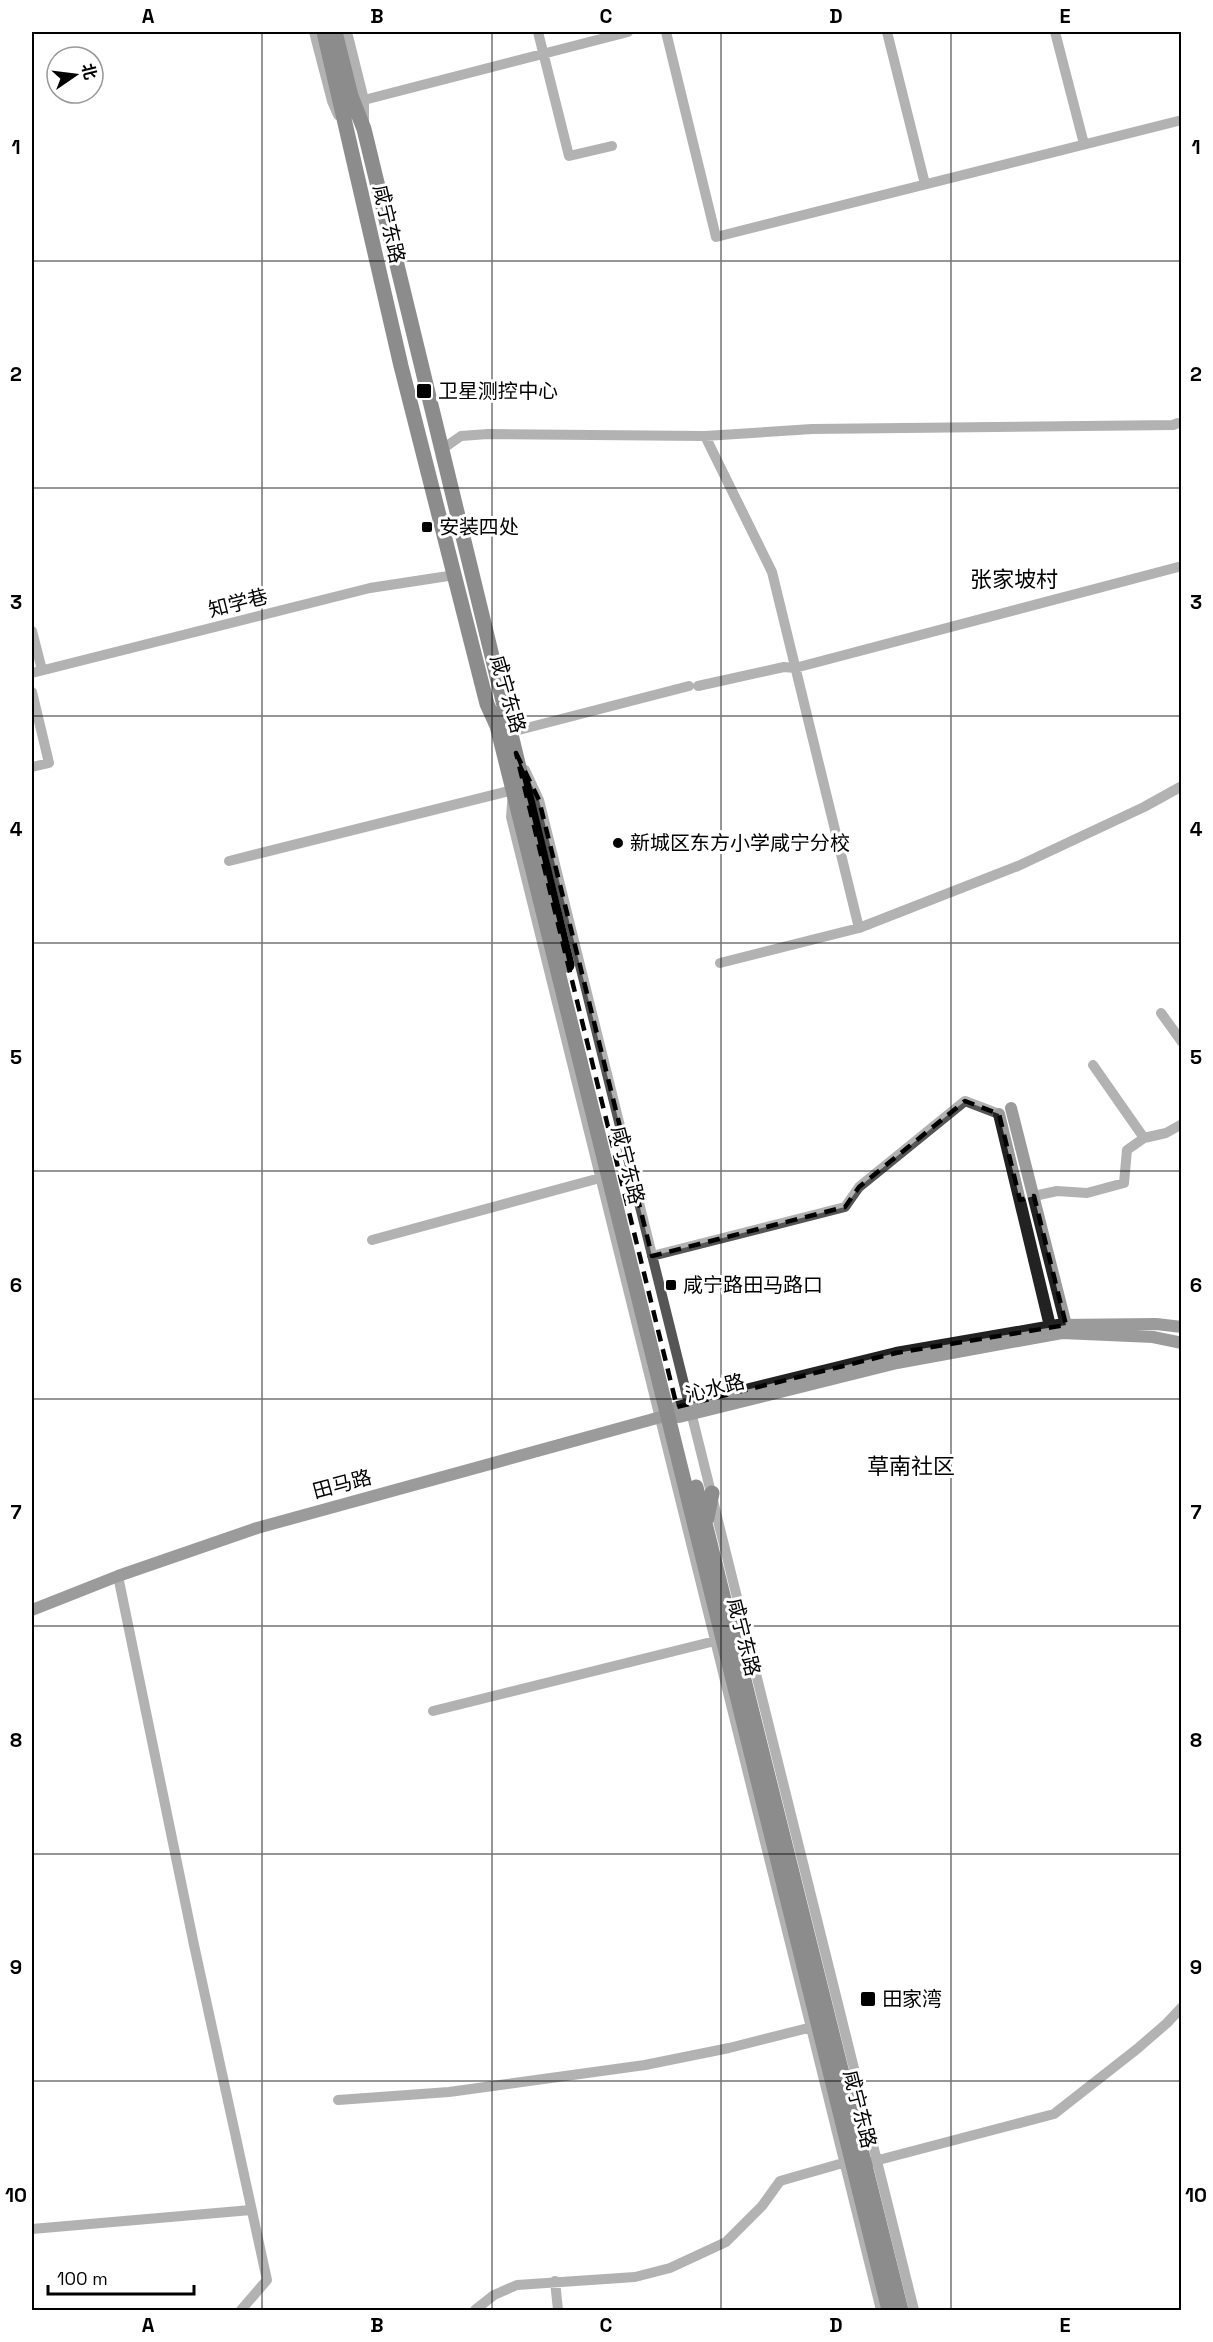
<svg xmlns="http://www.w3.org/2000/svg" width="1213" height="2342" viewBox="0 0 1213 2342" font-family="'Space Grotesk','Noto Sans SC',sans-serif">
	<rect width="100%" height="100%" fill="#fff"/>
	<g fill="none" stroke-linecap="round" stroke-linejoin="round">
		<path stroke="#555" stroke-width="10" d="M 314,32 L 332,101 L 338,115
			M 347,32 L 364,100 L 364,123
			M 538,32 L 569,156 L 612,146
			M 666,32 L 716,237 L 1182,120
			M 887,32 L 925,184
			M 1055,32 L 1084,144
			M 364,100 L 628,32
			M 705,436 L 772,572 L 859,928
			M 441,450 L 461,436 L 488,434 L 705,436 L 812,429 L 1173,425 L 1178,423
			M 32,631 L 42,670
			M 32,673 L 370,588 L 455,575
			M 698,686 L 784,667 L 795,668 L 1182,566
			M 32,692 L 49,763 L 32,767
			M 511,732 L 689,686
			M 525,770 L 539,800 L 914,2310
			M 229,861 L 513,790 L 511,817 L 881,2310
			M 720,963 L 859,928 L 1018,866 L 1144,807 L 1182,786
			M 1161,1013 L 1182,1042
			M 1093,1065 L 1144,1138
			M 1034,1196 L 1057,1191 L 1087,1193 L 1124,1183 L 1127,1150 L 1144,1138 L 1166,1133 L 1182,1124
			M 372,1240 L 600,1178
			M 652,1256 L 845,1207 L 859,1187 L 965,1101 L 999,1114
			M 118,1576 L 194,1945 L 267,2280 L 241,2310
			M 433,1711 L 715,1641
			M 338,2100 L 449,2092 L 645,2065 L 729,2048 L 816,2026
			M 871,2162 L 1054,2114 L 1137,2049 L 1167,2023 L 1182,2007
			M 32,2229 L 251,2210
			M 555,2281 L 558,2310
			M 475,2310 L 494,2295 L 517,2285 L 635,2277 L 670,2268 L 726,2242 L 762,2206 L 780,2181 L 850,2161"/>
		<path stroke="#222" stroke-width="12" d="M 1011,1108 L 1066,1325
			M 999,1114 L 1050,1326
			M 668,1415 L 677,1407 L 896,1353 L 1058,1325 L 1156,1324 L 1182,1327
			M 32,1610 L 118,1576 L 257,1528 L 668,1415 L 679,1417 L 692,1414 L 897,1363 L 1062,1333 L 1153,1337 L 1182,1343"/>
		<path stroke="#000" stroke-width="15" d="M 324,32 L 401,366 L 487,704 L 497,726 L 513,790 L 889,2310
			M 335,32 L 351,96 L 364,129 L 567,965
			M 696,1487 L 901,2310
			M 707,1518 L 712,1493"/>
	</g>
	<path d="M0 0H1213V2342H0ZM 516,753 L 539,800 L 652,1256 L 845,1207 L 859,1187 L 965,1101 L 999,1114 L 1020,1200 L 1034,1196 L 1066,1325 L 896,1353 L 677,1407 Z" fill="#fff" fill-opacity=".55" fill-rule="evenodd"/>
	<path fill="none" stroke="#000" stroke-width="4.5" stroke-dasharray="12 8" stroke-linejoin="round" d="M 516,753 L 539,800 L 652,1256 L 845,1207 L 859,1187 L 965,1101 L 999,1114 L 1020,1200 L 1034,1196 L 1066,1325 L 896,1353 L 677,1407 Z"/>
	<path fill="none" stroke="#000" stroke-width="1.5" stroke-opacity="0.55" d="M 262,32 L 262,2310M 492,32 L 492,2310M 721,32 L 721,2310M 951,32 L 951,2310M 32,261 L 1182,261M 32,488 L 1182,488M 32,716 L 1182,716M 32,943 L 1182,943M 32,1171 L 1182,1171M 32,1399 L 1182,1399M 32,1626 L 1182,1626M 32,1854 L 1182,1854M 32,2081 L 1182,2081"/>
	<g fill="#000" stroke="#fff" stroke-width="2">
		<rect x="416" y="383" width="16" height="16" rx="3"/>
		<rect x="421" y="521" width="12" height="12" rx="3"/>
		<circle cx="618" cy="843" r="6"/>
		<rect x="665" y="1279" width="12" height="12" rx="3"/>
		<rect x="860" y="1991" width="16" height="16" rx="3"/>
	</g>
	<g text-anchor="middle" stroke-width="6" stroke-linejoin="round" paint-order="stroke">
		<g font-size="20" fill="#000" stroke="#fff">
			<text transform="translate(389 224) rotate(77)" y="7">咸宁东路</text>
			<text transform="translate(238 603) rotate(-14)" y="7">知学巷</text>
			<text transform="translate(508 694) rotate(74)" y="7">咸宁东路</text>
			<text transform="translate(628 1165) rotate(76)" y="7">咸宁东路</text>
			<text transform="translate(715 1388) rotate(-14)" y="7">沁水路</text>
			<text transform="translate(342 1484) rotate(-15)" y="7">田马路</text>
			<text transform="translate(744 1637) rotate(76)" y="7">咸宁东路</text>
			<text transform="translate(860 2109) rotate(76)" y="7">咸宁东路</text>
		</g>
		<g font-size="20" fill="#000" stroke="#fff" text-anchor="start">
			<text x="438" y="398">卫星测控中心</text>
			<text x="439" y="534">安装四处</text>
			<text x="630" y="850">新城区东方小学咸宁分校</text>
			<text x="683" y="1292">咸宁路田马路口</text>
			<text x="882" y="2006">田家湾</text>
		</g>
		<g font-size="22" fill="#000" stroke="#fff">
			<text x="1014" y="587">张家坡村</text>
			<text x="911" y="1474">草南社区</text>
		</g>
	</g>
	<rect width="1213" height="2342" fill="none" stroke="#ffffff" stroke-width="66"/>
	<g transform="translate(75 75) rotate(76)"><circle r="28" fill="#ffffff" stroke="#999999" stroke-width="1.5"/>
	<path d="M0-4.5L10 22L0 15L-10 22Z" fill="#000000"/>
	<text y="-9" font-size="16" font-weight="bold" text-anchor="middle" fill="#000000">北</text>
	</g>
	<path d="M48 2285v9h146v-9" fill="none" stroke="#000000" stroke-width="3"/>
	<text x="57" y="2285" font-size="18" fill="#000000" stroke="#ffffff" stroke-width="4.5" paint-order="stroke">100 m</text>
	<rect x="33" y="33" width="1147" height="2276" fill="none" stroke="#000" stroke-width="2"/>
	<g font-size="20" text-anchor="middle" font-weight="bold" fill="#000">
		<text x="148" y="23">A</text>
		<text x="377" y="23">B</text>
		<text x="606" y="23">C</text>
		<text x="836" y="23">D</text>
		<text x="1065" y="23">E</text>
		<text x="16" y="154">1</text>
		<text x="1196" y="154">1</text>
		<text x="16" y="381">2</text>
		<text x="1196" y="381">2</text>
		<text x="16" y="609">3</text>
		<text x="1196" y="609">3</text>
		<text x="16" y="836">4</text>
		<text x="1196" y="836">4</text>
		<text x="16" y="1064">5</text>
		<text x="1196" y="1064">5</text>
		<text x="16" y="1292">6</text>
		<text x="1196" y="1292">6</text>
		<text x="16" y="1519">7</text>
		<text x="1196" y="1519">7</text>
		<text x="16" y="1747">8</text>
		<text x="1196" y="1747">8</text>
		<text x="16" y="1974">9</text>
		<text x="1196" y="1974">9</text>
		<text x="16" y="2202">10</text>
		<text x="1196" y="2202">10</text>
		<text x="148" y="2332">A</text>
		<text x="377" y="2332">B</text>
		<text x="606" y="2332">C</text>
		<text x="836" y="2332">D</text>
		<text x="1065" y="2332">E</text>
	</g>
</svg>
